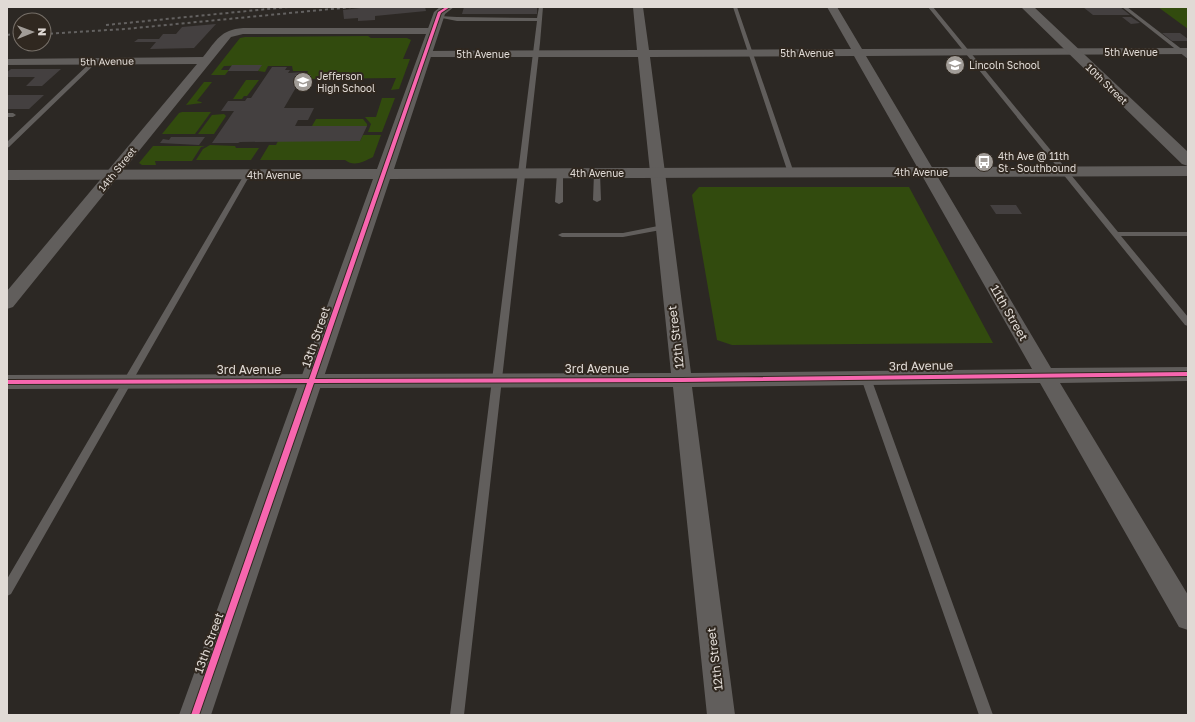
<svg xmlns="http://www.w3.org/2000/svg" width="1195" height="722" viewBox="0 0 1195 722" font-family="'Golos Text',sans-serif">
	<rect width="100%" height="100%" fill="#2c2824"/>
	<path fill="#324b0e" d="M 1158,7 L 1188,7 L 1188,29 Z
		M 368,36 L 371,38 L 407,38 L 411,40 L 403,59 L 410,59 L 399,89 L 391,90 L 396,78 L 305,79 L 308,71 L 293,71 L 292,66 L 268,66 L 265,72 L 258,71 L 261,65 L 224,66 L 221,70 L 229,70 L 225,75 L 211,75 L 240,38 L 245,37 Z
		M 246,80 L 259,80 L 247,96 L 244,96 L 242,99 L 233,99 Z
		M 204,82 L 212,82 L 197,101 L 201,102 L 202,103 L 186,105 Z
		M 382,98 L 395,98 L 382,132 L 368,132 L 371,124 L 365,117 L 376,117 Z
		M 182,112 L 211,112 L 195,134 L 162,134 L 179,113 Z
		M 224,114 L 226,116 L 214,134 L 198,134 L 212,115 Z
		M 316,119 L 363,119 L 367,124 L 367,126 L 312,126 Z
		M 363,135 L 381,135 L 373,157 C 363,162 354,167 345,160 L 260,160 L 269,145 L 276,145 L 278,141 L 360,141 Z
		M 210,145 L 235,146 L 236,148 L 259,148 L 251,160 L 196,160 L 203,149 Z
		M 153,146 L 205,146 L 201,147 L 192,161 L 155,161 L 156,165 L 142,165 L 139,163 Z
		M 699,187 L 909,187 L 993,343 L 732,345 L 717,340 L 692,195 Z"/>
	<path fill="#444040" d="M 369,7 L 425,7 L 426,11 L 375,16 L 375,20 L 358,21 L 358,18 L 344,19 L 343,10 Z
		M 464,7 L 537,7 L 537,14 L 462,14 Z
		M 1083,7 L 1120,7 L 1130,15 L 1093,15 Z
		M 1122,17 L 1131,17 L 1140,23 L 1131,24 Z
		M 216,24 L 194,48 L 150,49 L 156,42 L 134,42 L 138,39 L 159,39 L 163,34 L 176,34 L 182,27 Z
		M 1162,33 L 1180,33 L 1188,39 L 1188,41 L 1172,41 Z
		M 232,65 L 262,65 L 258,71 L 228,71 Z
		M 272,67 L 287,67 L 285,70 L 290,70 L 288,73 L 305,72 L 284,108 L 314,108 L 308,120 L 298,120 L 295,126 L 367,126 L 360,141 L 240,142 L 238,143 L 212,143 L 234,111 L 221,111 L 228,101 L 245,101 L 247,98 L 251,98 Z
		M 11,69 L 61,69 L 42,86 L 26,86 L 35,77 L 7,77 L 7,72 Z
		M 7,95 L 44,95 L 29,109 L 7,109 Z
		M 171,137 L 205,137 L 199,145 L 160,143 L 163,139 L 169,140 Z
		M 990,205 L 1016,205 L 1022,214 L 996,214 Z"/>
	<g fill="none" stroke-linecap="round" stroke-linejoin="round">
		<path fill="#615e5c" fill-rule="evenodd" d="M 539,7 L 543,7 L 540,43 L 464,715 L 450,715 L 537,21 L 457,21 L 437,17 L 439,16 L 457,17 L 537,18 Z
			M 733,7 L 737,7 L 794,173 L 793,174 L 789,174 L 788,173 Z
			M 928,7 L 933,7 L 1118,232 L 1188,232 L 1188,236 L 1121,236 L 1188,317 L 1188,326 L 1185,325 Z
			M 1122,7 L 1127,7 L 1188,54 L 1188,59 Z
			M 93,60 L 98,61 L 9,147 L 7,148 L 7,142 Z
			M 7,113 L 13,113 L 16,115 L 13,117 L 7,117 Z
			M 560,171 L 563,173 L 563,202 L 559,204 L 555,202 L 557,173 Z
			M 597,171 L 600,173 L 601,200 L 597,202 L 593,200 L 594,173 Z
			M 247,173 L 250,175 L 11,594 L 7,596 L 7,579 L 244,175 Z
			M 663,225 L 667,227 L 666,229 L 623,237 L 562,237 L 558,235 L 562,233 L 623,233 Z
			M 866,375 L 869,376 L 871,378 L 993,715 L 979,715 L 861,378 L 863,376 Z"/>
		<path fill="#615e5c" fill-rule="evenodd" d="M 633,7 L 643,7 L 649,50 L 851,49 L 827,7 L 837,7 L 862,49 L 1188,48 L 1188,54 L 866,56 L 1051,368 L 1188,367 L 1188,381 L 1060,383 L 1188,595 L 1188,630 L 1179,627 L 1040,383 L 692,387 L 735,715 L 707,715 L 673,387 L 7,389 L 7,375 L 671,373 L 638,57 L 425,57 L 421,56 L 419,54 L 421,52 L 425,51 L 637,50 ZM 854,56 L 1032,369 L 691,373 L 650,57 Z
			M 243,28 L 434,28 L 439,31 L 434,34 L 243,34 L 231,37 L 13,307 L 7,309 L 7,291 L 197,64 L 7,65 L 7,59 L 203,57 C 217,40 220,30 243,28 Z"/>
		<path fill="#615e5c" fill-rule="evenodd" d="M 440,7 L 454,7 L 445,14 L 394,169 L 1188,166 L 1188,176 L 390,179 L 211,715 L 179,715 L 373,179 L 7,180 L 7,170 L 377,169 L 434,12 Z
			M 1021,7 L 1034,7 L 1188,152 L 1188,166 L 1182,164 Z"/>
		<path stroke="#636160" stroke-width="2" stroke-dasharray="3 3" stroke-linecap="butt" d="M 106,25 L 288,7
			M 44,34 L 125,29 L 352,7
			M 7,35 L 20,33"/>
		<defs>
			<path id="cycleway" d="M 446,7 L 450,7 L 441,13 L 315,379 L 682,378 L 1188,372 L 1188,376 L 682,382 L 314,383 L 199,715 L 191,715 L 307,383 L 7,384 L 7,380 L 309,379 L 438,12 Z"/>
		</defs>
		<use href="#cycleway" stroke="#302820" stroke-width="2"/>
		<use href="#cycleway" fill="#f766af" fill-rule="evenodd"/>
	</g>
	<defs>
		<symbol id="school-disc" viewBox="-11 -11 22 22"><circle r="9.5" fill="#a19c97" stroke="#302820"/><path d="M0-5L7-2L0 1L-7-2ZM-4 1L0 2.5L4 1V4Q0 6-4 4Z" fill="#fff"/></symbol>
		<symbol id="bus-disc" viewBox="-11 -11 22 22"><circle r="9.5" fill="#a19c97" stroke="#302820"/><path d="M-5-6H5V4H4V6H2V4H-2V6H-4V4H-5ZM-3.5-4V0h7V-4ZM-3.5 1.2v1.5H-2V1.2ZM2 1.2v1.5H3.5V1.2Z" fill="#fff"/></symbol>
	</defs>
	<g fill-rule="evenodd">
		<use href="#school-disc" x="944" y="54" width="22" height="22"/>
		<use href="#school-disc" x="292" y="71" width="22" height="22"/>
		<use href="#bus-disc" x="973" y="151" width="22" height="22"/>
	</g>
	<g text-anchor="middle" stroke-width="4" stroke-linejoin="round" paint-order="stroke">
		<g font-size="10" fill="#e0dad5" stroke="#302820">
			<text x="1131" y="56">5th Avenue</text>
			<text x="807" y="57">5th Avenue</text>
			<text x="483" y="58">5th Avenue</text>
			<text transform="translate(107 61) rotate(-1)" y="4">5th Avenue</text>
			<text transform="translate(1107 84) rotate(44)" y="4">10th Street</text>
			<text transform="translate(117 169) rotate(-51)" y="4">14th Street</text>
			<text x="921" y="176">4th Avenue</text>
			<text x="597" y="177">4th Avenue</text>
			<text x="274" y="179">4th Avenue</text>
		</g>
		<g font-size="10" fill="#e0dad5" stroke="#302820" text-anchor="start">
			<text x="969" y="69">Lincoln School</text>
			<text x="317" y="80">Jefferson<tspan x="317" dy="12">High School</tspan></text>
			<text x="998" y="160">4th Ave @ 11th<tspan x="998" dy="12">St - Southbound</tspan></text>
		</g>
		<g font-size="12" fill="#e0dad5" stroke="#302820">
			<text transform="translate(1009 313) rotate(60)" y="4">11th Street</text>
			<text transform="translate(316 337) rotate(-71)" y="4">13th Street</text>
			<text transform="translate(676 337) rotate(-97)" y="4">12th Street</text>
			<text transform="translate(921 366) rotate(-1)" y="4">3rd Avenue</text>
			<text x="597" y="373">3rd Avenue</text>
			<text x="249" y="374">3rd Avenue</text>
			<text transform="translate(209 643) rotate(-70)" y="4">13th Street</text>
			<text transform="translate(715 659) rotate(-97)" y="4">12th Street</text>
		</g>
	</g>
	<rect width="1195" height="722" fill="none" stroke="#e0dad5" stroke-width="16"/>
	<g transform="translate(32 32) rotate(89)"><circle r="19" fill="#302820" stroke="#766f68"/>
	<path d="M0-3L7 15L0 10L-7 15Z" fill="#a19c97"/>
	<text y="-6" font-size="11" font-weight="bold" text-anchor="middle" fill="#e0dad5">N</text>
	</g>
</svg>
